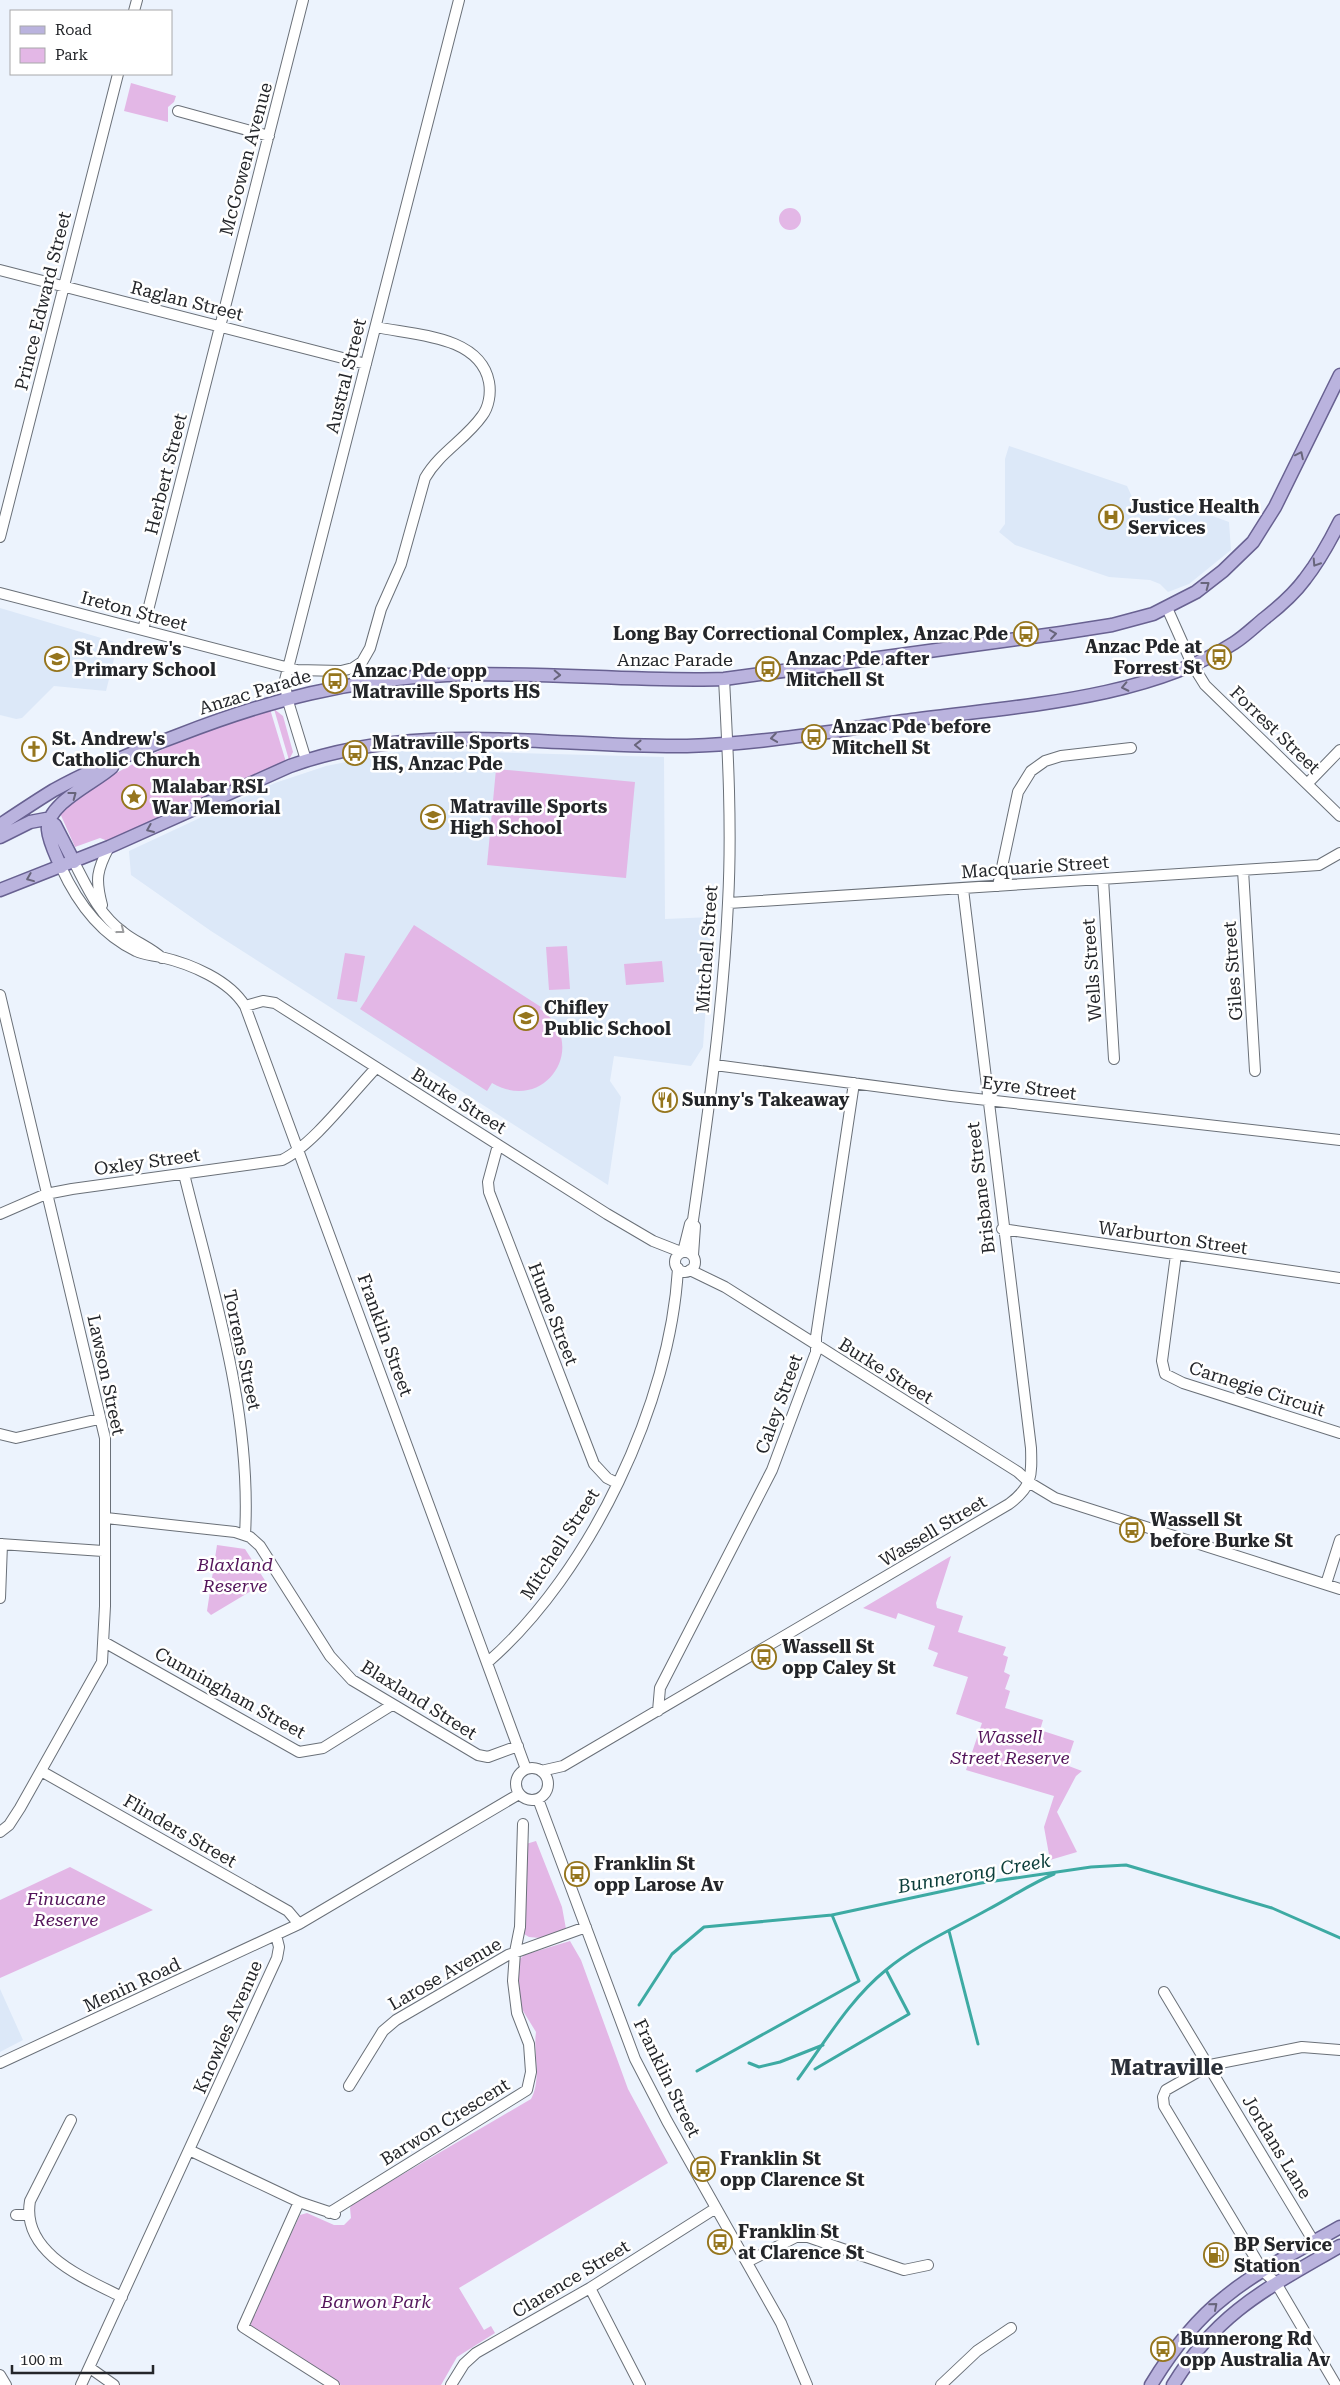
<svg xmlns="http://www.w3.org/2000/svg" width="1340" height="2385" viewBox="0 0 1340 2385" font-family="'Roboto Serif',serif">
	<rect width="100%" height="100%" fill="#ecf3fd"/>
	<path fill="#dce8f8" d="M 1009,446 L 1127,486 L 1134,501 L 1133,504 L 1158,513 L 1177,503 L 1229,522 L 1231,550 L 1189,584 L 1168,592 L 1160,584 L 1150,580 L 1109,577 L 1015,545 L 999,532 L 1005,524 L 1005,459 Z
		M 0,608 L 118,643 L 106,691 L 54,686 L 22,718 L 16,719 L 0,715 Z
		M 407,750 L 664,757 L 665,919 L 712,917 L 703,1047 L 691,1066 L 614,1056 L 610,1081 L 621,1097 L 608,1185 L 211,931 L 131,875 L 129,851 L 275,783 L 326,766 Z
		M 0,1989 L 23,2040 L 0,2052 Z"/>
	<path fill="#e3b7e6" d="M 131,83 L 176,96 L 174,102 L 168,107 L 168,122 L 124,111 Z
		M779 219a11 11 0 1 1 22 0a11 11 0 1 1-22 0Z
		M 270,709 L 286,762 L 160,820 L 108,841 L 100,838 L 75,847 L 59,811 C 123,762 194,733 270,709 Z
		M 274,709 L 283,716 L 293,752 L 289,760 Z
		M 496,769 L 635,782 L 626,878 L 487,865 Z
		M 414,925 L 541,1007 L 540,1009 C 591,1043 546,1115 492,1083 L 487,1091 L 360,1009 Z
		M 567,946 L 570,989 L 549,990 L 546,947 Z
		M 345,953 L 365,956 L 357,1002 L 337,999 Z
		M 662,961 L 664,982 L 626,985 L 624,964 Z
		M 217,1545 L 245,1549 L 266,1582 L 211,1615 L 207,1611 Z
		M 951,1556 L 936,1603 L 937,1608 L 963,1616 L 958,1632 L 1006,1647 L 1003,1655 L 1008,1657 L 1004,1672 L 1010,1675 L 1005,1689 L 1010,1691 L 1005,1708 L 1043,1720 L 1040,1730 L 1074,1741 L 1066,1765 L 1082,1771 L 1076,1776 L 1057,1812 L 1077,1852 L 1050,1860 L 1044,1827 L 1054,1796 L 966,1770 L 982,1723 L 956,1714 L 968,1677 L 933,1666 L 938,1653 L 928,1649 L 935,1626 L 898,1613 L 896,1619 L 863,1608 Z
		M 536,1841 L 562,1907 L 566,1929 L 540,1938 L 529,1937 L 524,1934 L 526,1844 Z
		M 70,1867 L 153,1910 L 0,1978 L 0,1900 Z
		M 570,1941 L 581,1960 L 628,2089 L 668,2163 L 459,2288 L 484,2330 L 491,2326 L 495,2333 L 457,2357 L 441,2385 L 341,2385 L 257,2333 L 251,2326 L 251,2320 L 300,2215 L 307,2213 L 334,2225 L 344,2225 L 351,2218 L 350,2208 L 352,2204 L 531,2099 C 542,2080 533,2052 536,2032 L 520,2006 L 518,1961 L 524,1955 Z"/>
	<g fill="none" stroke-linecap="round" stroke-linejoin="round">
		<path stroke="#3daaa3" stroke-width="3" d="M 949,1931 L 978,2044
			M 639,2005 L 672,1954 L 704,1927 L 832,1915 L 981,1883 L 1091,1867 L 1126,1865 L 1272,1908 L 1340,1938
			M 749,2063 L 759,2067 L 780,2062 L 823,2045
			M 815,2069 L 909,2014 L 886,1970
			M 697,2071 L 859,1981 L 832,1915
			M 798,2079 C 825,2042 850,1999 886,1970 C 916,1945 953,1929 987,1910 C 1010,1898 1030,1884 1054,1874"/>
		<defs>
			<path id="minor" d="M 134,11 L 137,0
				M 178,111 L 269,136
				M 0,270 L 366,364
				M 0,537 L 118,74
				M 0,593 L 297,670 L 341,671 L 353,668 L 362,662 L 370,648 L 381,609 L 401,564 L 425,478 C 439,453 466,439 482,416 C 489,407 491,393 489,382 C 480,335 413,335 376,327
				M 1167,608 L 1192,664 L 1205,685 L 1340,816
				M 143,630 L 303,0
				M 306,760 L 287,698 L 285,680 L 459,0
				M 1307,784 L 1340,750
				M 74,862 C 87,887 99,915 123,932 C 135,942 150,947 162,958
				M 61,867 C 77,902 100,934 136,951 C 144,955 152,955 161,957 C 191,964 229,980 245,1006 L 526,1769
				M 1243,870 L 1255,1071
				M 1103,879 L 1114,1059
				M 998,886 L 1018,792 L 1031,771 L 1045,761 L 1061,756 L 1131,748
				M 729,903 L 1319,865 L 1340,853
				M 102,905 C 95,879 97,870 109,847
				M 0,995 L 105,1438 L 105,1606 L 102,1662 L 20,1808 L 9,1825 L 0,1832
				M 245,1006 L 263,1001 L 275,1003 L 607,1214 L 653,1241 L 681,1252
				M 715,1065 L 951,1096 L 1340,1140
				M 498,1145 L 488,1182 L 489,1192 L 594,1464 L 607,1478 L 617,1483
				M 184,1174 C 213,1292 252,1412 245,1535
				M 0,1214 L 46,1194 L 72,1189 L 282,1160 C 313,1145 351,1094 376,1068
				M 1002,1229 L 1340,1278
				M 683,1252 L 690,1224 L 693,1220 C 708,1115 723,1010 728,903 C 732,829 728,753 724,679
				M675 1262a10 10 0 1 1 20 0a10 10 0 1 1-20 0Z
				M 693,1255 L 695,1226
				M 1176,1255 L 1162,1361 L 1165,1374 L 1183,1383 L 1340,1433
				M 690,1270 L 725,1287 L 1018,1472 L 1030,1483 L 1055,1498 L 1340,1589
				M 0,1434 L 16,1438 L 99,1419
				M 106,1518 L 235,1532 L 250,1537 L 260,1546 L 330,1656 L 352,1680 L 478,1755 L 488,1757 L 518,1746
				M 0,1544 L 103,1551
				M 1326,1584 L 1340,1540
				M 0,1598 L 2,1544
				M 104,1642 L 299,1752 L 323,1748 L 392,1705
				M 488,1662 C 590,1573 671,1402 678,1268
				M 658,1711 L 660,1688 L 772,1470 L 816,1352 L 816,1337 L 854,1083
				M516 1784a16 16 0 1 1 32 0a16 16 0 1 1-32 0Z
				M 41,1771 L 288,1911 L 299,1924
				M 541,1771 L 563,1766 L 1009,1504 C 1032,1487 1032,1476 1031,1448 L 963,889
				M 538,1799 L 635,2059 L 667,2121 L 781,2323 L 807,2385
				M 1164,1992 L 1314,2242
				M 0,2063 L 299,1924 L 519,1794
				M 349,2086 L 383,2031 L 396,2020 L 508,1955 L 586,1927
				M 71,2120 L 30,2201 C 21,2253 84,2278 122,2297
				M 189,2150 L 299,2202 L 335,2214
				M 299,2202 L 243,2327 L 334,2385
				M 329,2213 L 527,2090 L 531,2072 L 529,2044 L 517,2013 L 513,1981 L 515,1952 L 520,1927 L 523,1824
				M 16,2215 L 27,2215
				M 747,2262 L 796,2237 L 808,2237 L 904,2270 L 928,2265
				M 590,2288 L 640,2385
				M 90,2368 L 114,2385
				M 0,2375 L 6,2385
				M 81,2385 L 277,1958 L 279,1947 L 276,1935
				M 451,2385 L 464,2364 L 476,2353 L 590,2288 L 716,2208
				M 941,2385 L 977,2351 L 1011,2328
				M 1336,2385 L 1276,2283 L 1263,2271 L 1164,2106 L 1163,2097 L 1166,2090 L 1210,2065 L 1302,2047 L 1340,2050"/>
			<path id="major" d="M 0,825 C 18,813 36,801 54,790 C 94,768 136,751 179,735 C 269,700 350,679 447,675 C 540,671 632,682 724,679 L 1061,633 L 1112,625 L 1153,614 L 1196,592 L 1223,571 L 1253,542 L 1275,507 L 1340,375
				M 0,837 L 30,822 L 46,819 L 55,825 L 74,862
				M 61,867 C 56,855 49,842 48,830 C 45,804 96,782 112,767
				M 0,890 L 109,847 L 290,766 C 419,719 554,748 687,746 C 762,744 838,730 912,720 C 1015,706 1145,700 1234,643 C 1245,636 1255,626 1265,618 C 1279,607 1294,594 1305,579 C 1319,561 1330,541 1340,521
				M 1151,2385 C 1171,2352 1194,2321 1225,2297 C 1259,2269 1302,2249 1340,2227
				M 1173,2385 C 1218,2311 1268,2288 1340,2246"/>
		</defs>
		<use href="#minor" stroke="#6a7078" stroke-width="12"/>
		<use href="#major" stroke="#686191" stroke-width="15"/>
		<use href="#minor" stroke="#fff" stroke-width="10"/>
		<use href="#major" stroke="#bab3de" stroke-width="12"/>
	</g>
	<defs><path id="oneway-chevron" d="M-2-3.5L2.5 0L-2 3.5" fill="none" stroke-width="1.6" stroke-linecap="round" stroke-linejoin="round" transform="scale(1.25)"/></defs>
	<g stroke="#68657b">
		<use href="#oneway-chevron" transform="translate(1300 455) rotate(-64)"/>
		<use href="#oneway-chevron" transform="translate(1316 563) rotate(123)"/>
		<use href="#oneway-chevron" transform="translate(1206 585) rotate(-37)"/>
		<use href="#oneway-chevron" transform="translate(1053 634) rotate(-8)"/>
		<use href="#oneway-chevron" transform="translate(557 675) rotate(2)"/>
		<use href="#oneway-chevron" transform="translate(1125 687) rotate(168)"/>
		<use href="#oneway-chevron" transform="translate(774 738) rotate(172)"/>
		<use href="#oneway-chevron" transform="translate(638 745) rotate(-179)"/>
		<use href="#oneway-chevron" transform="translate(73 795) rotate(-37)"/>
		<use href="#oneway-chevron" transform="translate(150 829) rotate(157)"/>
		<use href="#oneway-chevron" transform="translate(30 878) rotate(158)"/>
		<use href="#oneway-chevron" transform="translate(1214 2306) rotate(-41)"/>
	</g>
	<use stroke="#9c9d9f" href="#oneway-chevron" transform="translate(121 930) rotate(38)"/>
	<defs>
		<symbol id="hospital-ring" viewBox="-11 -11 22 22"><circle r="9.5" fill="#fff" stroke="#95751d" stroke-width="1.5"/><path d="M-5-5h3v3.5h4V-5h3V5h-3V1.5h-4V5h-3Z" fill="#95751d"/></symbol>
		<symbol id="bus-ring" viewBox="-11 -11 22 22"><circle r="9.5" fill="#fff" stroke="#95751d" stroke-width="1.5"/><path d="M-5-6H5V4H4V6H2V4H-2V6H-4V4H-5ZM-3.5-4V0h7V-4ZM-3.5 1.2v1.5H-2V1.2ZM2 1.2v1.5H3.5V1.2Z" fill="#95751d"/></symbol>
		<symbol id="school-ring" viewBox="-11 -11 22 22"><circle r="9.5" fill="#fff" stroke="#95751d" stroke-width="1.5"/><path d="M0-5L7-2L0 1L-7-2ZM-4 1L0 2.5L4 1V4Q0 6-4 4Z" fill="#95751d"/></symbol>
		<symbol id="church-ring" viewBox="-11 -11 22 22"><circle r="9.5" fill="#fff" stroke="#95751d" stroke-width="1.5"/><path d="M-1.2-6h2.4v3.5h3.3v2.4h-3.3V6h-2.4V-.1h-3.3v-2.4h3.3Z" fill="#95751d"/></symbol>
		<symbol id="sight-ring" viewBox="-11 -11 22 22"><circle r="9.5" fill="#fff" stroke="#95751d" stroke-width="1.5"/><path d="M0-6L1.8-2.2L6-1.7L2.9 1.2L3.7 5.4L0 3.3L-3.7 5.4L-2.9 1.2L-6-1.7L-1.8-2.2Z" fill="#95751d"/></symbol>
		<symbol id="restaurant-ring" viewBox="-11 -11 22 22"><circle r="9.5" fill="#fff" stroke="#95751d" stroke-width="1.5"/><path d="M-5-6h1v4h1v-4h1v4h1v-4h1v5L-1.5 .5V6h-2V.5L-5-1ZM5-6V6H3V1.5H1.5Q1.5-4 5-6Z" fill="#95751d"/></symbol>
		<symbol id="fuel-ring" viewBox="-11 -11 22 22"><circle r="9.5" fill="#fff" stroke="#95751d" stroke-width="1.5"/><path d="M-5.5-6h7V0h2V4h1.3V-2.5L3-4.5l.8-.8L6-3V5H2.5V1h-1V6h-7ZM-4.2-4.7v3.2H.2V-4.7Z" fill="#95751d"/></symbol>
	</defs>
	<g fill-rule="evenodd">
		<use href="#hospital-ring" x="1097" y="503" width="28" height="28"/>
		<use href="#bus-ring" x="1012" y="620" width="28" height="28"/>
		<use href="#bus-ring" x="1205" y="643" width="28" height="28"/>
		<use href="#school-ring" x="43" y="645" width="28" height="28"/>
		<use href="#bus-ring" x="754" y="655" width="28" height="28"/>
		<use href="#bus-ring" x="321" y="667" width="28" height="28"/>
		<use href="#bus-ring" x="800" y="723" width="28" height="28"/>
		<use href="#church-ring" x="20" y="735" width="28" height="28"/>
		<use href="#bus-ring" x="341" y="739" width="28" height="28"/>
		<use href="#sight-ring" x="120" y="783" width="28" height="28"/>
		<use href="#school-ring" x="419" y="803" width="28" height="28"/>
		<use href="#school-ring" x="512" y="1004" width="28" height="28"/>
		<use href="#restaurant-ring" x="651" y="1086" width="28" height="28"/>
		<use href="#bus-ring" x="1118" y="1516" width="28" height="28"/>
		<use href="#bus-ring" x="750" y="1643" width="28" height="28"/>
		<use href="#bus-ring" x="563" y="1860" width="28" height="28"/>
		<use href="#bus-ring" x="689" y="2155" width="28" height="28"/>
		<use href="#bus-ring" x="706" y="2228" width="28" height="28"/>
		<use href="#fuel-ring" x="1202" y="2241" width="28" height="28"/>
		<use href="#bus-ring" x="1149" y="2335" width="28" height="28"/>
	</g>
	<g text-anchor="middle" stroke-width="5" stroke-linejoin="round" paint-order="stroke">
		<g font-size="18" fill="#24262a" stroke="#fff">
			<text transform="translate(246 159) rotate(-75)" y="6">McGowen Avenue</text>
			<text transform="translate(43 301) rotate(-76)" y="6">Prince Edward Street</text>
			<text transform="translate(187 301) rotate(14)" y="6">Raglan Street</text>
			<text transform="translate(346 376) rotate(-76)" y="6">Austral Street</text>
			<text transform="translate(166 474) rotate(-76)" y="6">Herbert Street</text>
			<text transform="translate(134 611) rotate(15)" y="6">Ireton Street</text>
			<text x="675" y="666">Anzac Parade</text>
			<text transform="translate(255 692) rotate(-17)" y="6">Anzac Parade</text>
			<text transform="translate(1275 730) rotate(44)" y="6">Forrest Street</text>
			<text transform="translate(1035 867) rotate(-4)" y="6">Macquarie Street</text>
			<text transform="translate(707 949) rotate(-86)" y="6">Mitchell Street</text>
			<text transform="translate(1092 970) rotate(-94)" y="6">Wells Street</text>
			<text transform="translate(1233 971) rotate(-94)" y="6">Giles Street</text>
			<text transform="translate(1029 1088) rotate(7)" y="6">Eyre Street</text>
			<text transform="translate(459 1101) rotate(32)" y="6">Burke Street</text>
			<text transform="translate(147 1162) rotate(-8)" y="6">Oxley Street</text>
			<text transform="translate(981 1188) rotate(-97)" y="6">Brisbane Street</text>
			<text transform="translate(1173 1238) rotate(8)" y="6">Warburton Street</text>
			<text transform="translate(553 1314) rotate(69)" y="6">Hume Street</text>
			<text transform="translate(385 1335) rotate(70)" y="6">Franklin Street</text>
			<text transform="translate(242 1350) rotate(78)" y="6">Torrens Street</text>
			<text transform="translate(886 1371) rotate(32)" y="6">Burke Street</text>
			<text transform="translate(106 1375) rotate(78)" y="6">Lawson Street</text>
			<text transform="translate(1257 1389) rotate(18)" y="6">Carnegie Circuit</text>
			<text transform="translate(779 1404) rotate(-70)" y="6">Caley Street</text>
			<text transform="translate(933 1531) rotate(-31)" y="6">Wassell Street</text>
			<text transform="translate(560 1544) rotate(-57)" y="6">Mitchell Street</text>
			<text transform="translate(230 1693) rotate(29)" y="6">Cunningham Street</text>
			<text transform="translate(419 1700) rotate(32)" y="6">Blaxland Street</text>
			<text transform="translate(180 1831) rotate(30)" y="6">Flinders Street</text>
			<text transform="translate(445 1974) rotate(-30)" y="6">Larose Avenue</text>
			<text transform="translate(132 1985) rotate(-25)" y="6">Menin Road</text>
			<text transform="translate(228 2027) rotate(-66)" y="6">Knowles Avenue</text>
			<text transform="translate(667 2078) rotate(64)" y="6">Franklin Street</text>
			<text transform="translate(445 2122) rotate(-32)" y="6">Barwon Crescent</text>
			<text transform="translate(1277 2147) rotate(59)" y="6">Jordans Lane</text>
			<text transform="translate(571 2279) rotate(-31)" y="6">Clarence Street</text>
		</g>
		<g font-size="18" font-weight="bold" fill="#24262a" stroke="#fff" text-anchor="start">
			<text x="1128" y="513">Justice Health<tspan x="1128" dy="21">Services</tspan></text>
			<text x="1008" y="640" text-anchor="end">Long Bay Correctional Complex, Anzac Pde</text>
			<text x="1202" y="653" text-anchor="end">Anzac Pde at<tspan x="1202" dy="21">Forrest St</tspan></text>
			<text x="74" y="655">St Andrew's<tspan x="74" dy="21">Primary School</tspan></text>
			<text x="786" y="665">Anzac Pde after<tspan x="786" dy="21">Mitchell St</tspan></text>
			<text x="352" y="677">Anzac Pde opp<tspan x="352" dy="21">Matraville Sports HS</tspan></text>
			<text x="832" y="733">Anzac Pde before<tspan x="832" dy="21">Mitchell St</tspan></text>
			<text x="52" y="745">St. Andrew's<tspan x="52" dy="21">Catholic Church</tspan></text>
			<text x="372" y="749">Matraville Sports<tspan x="372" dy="21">HS, Anzac Pde</tspan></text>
			<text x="152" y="793">Malabar RSL<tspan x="152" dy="21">War Memorial</tspan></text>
			<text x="450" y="813">Matraville Sports<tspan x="450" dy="21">High School</tspan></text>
			<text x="544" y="1014">Chifley<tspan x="544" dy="21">Public School</tspan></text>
			<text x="682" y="1106">Sunny's Takeaway</text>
			<text x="1150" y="1526">Wassell St<tspan x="1150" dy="21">before Burke St</tspan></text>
			<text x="782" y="1653">Wassell St<tspan x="782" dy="21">opp Caley St</tspan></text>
			<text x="594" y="1870">Franklin St<tspan x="594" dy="21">opp Larose Av</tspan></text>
			<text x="720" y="2165">Franklin St<tspan x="720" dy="21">opp Clarence St</tspan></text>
			<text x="738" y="2238">Franklin St<tspan x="738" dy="21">at Clarence St</tspan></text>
			<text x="1234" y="2251">BP Service<tspan x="1234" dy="21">Station</tspan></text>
			<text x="1180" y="2345">Bunnerong Rd<tspan x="1180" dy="21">opp Australia Av</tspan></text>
		</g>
		<g font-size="18" font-style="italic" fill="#54155b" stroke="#fff">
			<text x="235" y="1571">Blaxland<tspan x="235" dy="21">Reserve</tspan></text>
			<text x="1010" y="1743">Wassell<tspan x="1010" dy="21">Street Reserve</tspan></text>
			<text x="66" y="1905">Finucane<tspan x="66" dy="21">Reserve</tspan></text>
			<text x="376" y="2308">Barwon Park</text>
		</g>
		<g font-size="19" font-style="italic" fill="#0b3d3a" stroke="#fff">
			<text transform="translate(974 1873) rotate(-10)" y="7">Bunnerong Creek</text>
		</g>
		<g font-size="22" font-weight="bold" fill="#2b3038" stroke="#fff">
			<text x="1167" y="2075">Matraville</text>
		</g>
	</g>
	<rect x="10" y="10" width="162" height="65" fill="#ffffff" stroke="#a7a8aa"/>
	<rect x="20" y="26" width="25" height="8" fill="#bab3de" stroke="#a7a8aa"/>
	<text x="55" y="35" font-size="15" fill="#24262a">Road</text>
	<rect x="20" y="48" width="25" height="15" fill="#e3b7e6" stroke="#a7a8aa"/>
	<text x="55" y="60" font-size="15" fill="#24262a">Park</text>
	<path d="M12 2365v8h141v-8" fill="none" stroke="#24262a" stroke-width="2.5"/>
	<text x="20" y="2365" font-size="15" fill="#24262a" stroke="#ffffff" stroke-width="4" paint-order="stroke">100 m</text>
</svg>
